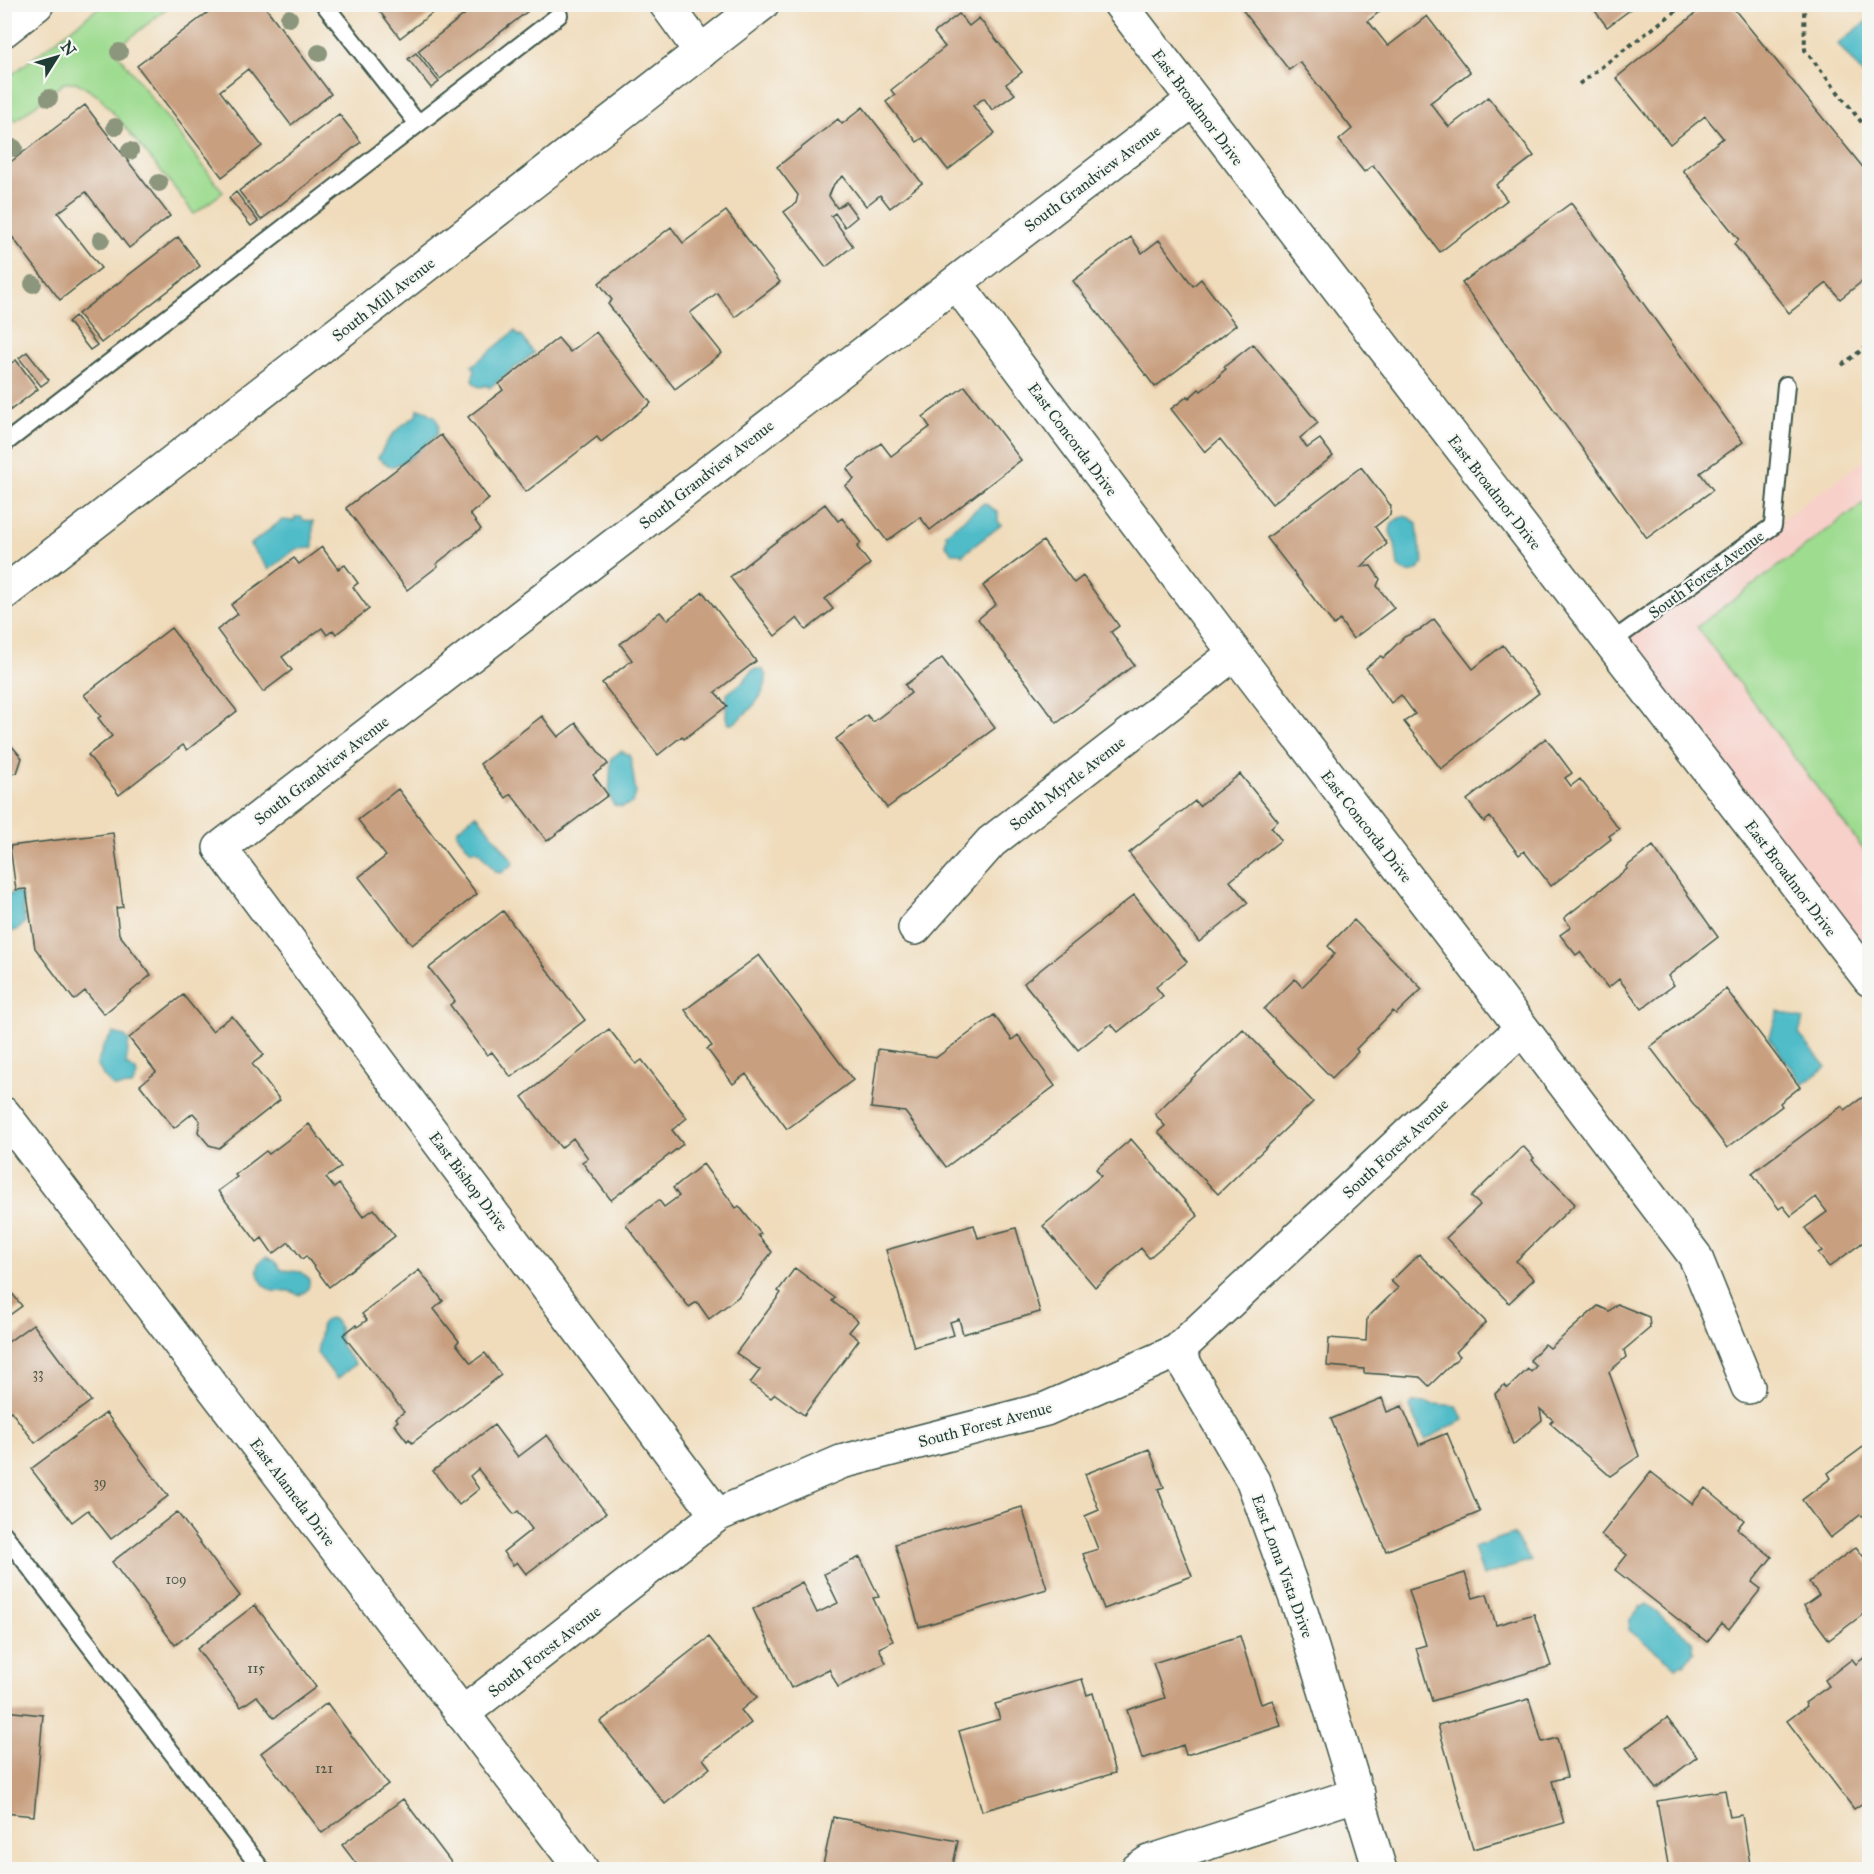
<svg xmlns="http://www.w3.org/2000/svg" width="1874" height="1874" viewBox="0 0 1874 1874" font-family="'IM FELL Great Primer',serif">
	<rect width="100%" height="100%" fill="#f6f6f2"/>
	<filter id="ink" filterUnits="userSpaceOnUse"><feTurbulence type="fractalNoise" baseFrequency=".0167" numOctaves="2"/><feDisplacementMap in="SourceGraphic" scale="12" xChannelSelector="R" yChannelSelector="G"/><feConvolveMatrix kernelMatrix="1 2 1 2 8 2 1 2 1" color-interpolation-filters="sRGB"/></filter>
	<filter id="wash" filterUnits="userSpaceOnUse"><feTurbulence type="fractalNoise" baseFrequency=".008" numOctaves="4" result="noise"/><feDisplacementMap in="SourceGraphic" scale="24" xChannelSelector="R" yChannelSelector="G"/><feGaussianBlur stdDeviation="1.35" result="paint"/><feColorMatrix in="noise" values="0 0 0 0 0 0 0 0 0 0 0 0 0 0 0 0 0 1.4 0 .05"/><feComposite in="paint" operator="in"/></filter>
	<g filter="url(#wash)">
		<rect width="100%" height="100%" fill="#f0dcbb"/>
		<path fill="#f7d0c9" d="M 1869,457 L 1869,980 L 1611,642 Z"/>
		<path fill="#9edc90" stroke="#5e8c62" stroke-width="1.5" d="M 102,5 L 171,5 L 115,50 L 223,192 L 194,214 L 170,182 L 100,97 L 76,82 L 64,83 L 15,121 L 5,107 L 5,80 Z
			M 1869,499 L 1869,857 L 1697,627 Z"/>
		<path fill="#4fbcc8" stroke="#377c7e" stroke-width="1.5" d="M 1868,20 L 1870,23 L 1869,82 L 1838,44 Z
			M 515,331 L 519,336 L 521,335 L 534,353 L 489,388 L 487,385 C 479,389 476,386 472,380 L 475,369 L 472,366 Z
			M 418,409 L 428,411 L 429,414 L 435,416 L 439,425 L 437,435 L 406,461 L 391,467 L 378,458 C 389,436 397,428 417,415 Z
			M 984,503 L 998,512 L 998,521 L 1001,525 L 962,555 L 960,553 L 952,553 L 945,544 L 947,536 L 945,534 Z
			M 1406,516 L 1417,523 L 1419,546 L 1424,560 C 1419,573 1408,577 1398,566 L 1395,544 L 1390,532 C 1390,522 1397,518 1406,516 Z
			M 295,517 L 302,517 L 303,520 L 313,521 L 313,548 L 296,549 L 269,570 L 250,545 L 282,520 L 294,521 Z
			M 757,669 L 763,670 L 766,676 C 768,695 747,713 733,724 L 729,724 L 726,717 L 727,694 L 744,681 L 752,670 Z
			M 621,751 L 629,755 L 631,760 L 636,794 L 632,803 L 622,807 L 614,805 L 609,796 L 611,759 Z
			M 477,815 L 513,861 L 513,864 L 501,873 L 496,872 L 478,850 L 472,851 L 470,850 L 457,834 L 458,829 L 474,816 Z
			M 5,889 L 11,895 L 14,892 L 19,893 L 22,896 L 25,923 L 17,930 L 9,932 L 5,930 Z
			M 1778,1011 L 1803,1019 L 1799,1034 L 1826,1067 L 1803,1084 L 1769,1038 Z
			M 113,1033 L 125,1036 L 129,1041 L 126,1065 L 136,1071 L 137,1076 L 132,1086 L 114,1087 L 104,1077 L 97,1064 L 104,1045 Z
			M 266,1257 L 274,1261 L 282,1270 L 301,1272 L 309,1279 C 310,1288 307,1293 298,1295 C 295,1293 292,1291 288,1291 C 283,1290 278,1293 273,1291 C 262,1287 254,1272 259,1262 Z
			M 329,1318 C 345,1322 336,1336 342,1347 C 345,1353 351,1358 355,1364 L 337,1379 L 317,1353 L 322,1323 Z
			M 1413,1402 L 1457,1406 L 1463,1420 L 1425,1440 L 1409,1405 Z
			M 1513,1534 L 1531,1561 L 1483,1576 L 1474,1547 Z
			M 1647,1605 L 1693,1641 L 1692,1649 L 1694,1651 L 1684,1665 L 1682,1663 L 1676,1667 L 1629,1630 L 1630,1621 L 1629,1620 L 1640,1606 L 1642,1608 Z"/>
		<g id="blocks">
			<path fill="#c89f7f" d="M 219,4 L 263,4 L 331,94 L 291,125 L 248,69 L 220,91 L 262,146 L 222,177 L 137,66 Z
				M 374,4 L 438,4 L 440,7 L 400,38 Z
				M 478,4 L 537,4 L 440,79 L 418,51 Z
				M 1238,4 L 1389,4 L 1368,21 L 1388,46 L 1427,16 L 1470,72 L 1430,103 L 1449,127 L 1488,97 L 1534,156 L 1496,185 L 1507,200 L 1440,252 L 1373,165 L 1364,172 L 1339,140 L 1352,129 L 1300,62 L 1289,70 Z
				M 1590,4 L 1638,4 L 1607,27 Z
				M 1707,4 L 1730,4 L 1870,176 L 1870,275 L 1840,299 L 1827,283 L 1789,313 L 1734,244 L 1739,240 L 1683,170 L 1723,138 L 1705,116 L 1670,144 L 1616,78 Z
				M 959,14 L 969,26 L 979,18 L 1022,72 L 1006,84 L 1015,94 L 992,110 L 984,98 L 973,106 L 995,133 L 948,170 L 923,138 L 917,142 L 886,102 L 895,95 L 891,90 L 945,47 L 934,33 Z
				M 416,53 L 439,82 L 431,88 L 408,59 Z
				M 85,105 L 170,216 L 129,248 L 86,192 L 58,213 L 101,268 L 60,300 L 4,226 L 4,167 Z
				M 863,107 L 922,183 L 890,208 L 880,195 L 866,206 L 843,176 L 834,184 L 829,196 L 837,208 L 846,202 L 857,217 L 845,227 L 835,213 L 831,216 L 853,246 L 826,267 L 784,212 L 796,203 L 798,195 L 777,167 L 838,119 L 842,124 Z
				M 339,114 L 361,142 L 261,220 L 239,191 Z
				M 236,192 L 258,221 L 251,226 L 229,198 Z
				M 1571,203 L 1743,442 L 1700,473 L 1713,490 L 1647,538 L 1462,283 Z
				M 726,211 L 780,282 L 735,317 L 717,293 L 690,313 L 722,353 L 675,389 L 608,304 L 612,300 L 599,283 L 671,227 L 683,243 Z
				M 178,237 L 200,266 L 101,343 L 78,314 Z
				M 1131,237 L 1142,253 L 1159,240 L 1193,286 L 1201,279 L 1236,325 L 1155,387 L 1073,281 Z
				M 75,316 L 97,345 L 90,350 L 68,322 Z
				M 596,332 L 651,403 L 601,442 L 597,437 L 526,492 L 468,417 L 503,390 L 499,384 L 558,338 L 570,352 Z
				M 1253,344 L 1318,423 L 1300,438 L 1307,448 L 1320,439 L 1333,456 L 1272,504 L 1220,439 L 1205,452 L 1171,409 L 1188,396 L 1189,398 L 1199,389 L 1201,391 L 1220,376 L 1219,375 L 1226,369 L 1224,367 Z
				M 27,352 L 49,380 L 41,386 L 19,358 Z
				M 16,360 L 38,389 L 4,415 L 4,368 Z
				M 965,386 L 1021,460 L 930,530 L 920,517 L 887,541 L 845,486 L 854,479 L 847,469 L 881,443 L 891,456 L 930,427 L 923,417 Z
				M 441,435 L 489,499 L 470,514 L 481,529 L 436,564 L 438,566 L 407,590 L 346,508 Z
				M 1361,467 L 1391,506 L 1390,515 L 1375,527 L 1387,544 L 1361,567 L 1371,566 L 1380,579 L 1377,586 L 1394,608 L 1353,639 L 1340,620 L 1334,625 L 1267,538 Z
				M 825,504 L 838,521 L 842,518 L 861,543 L 857,547 L 870,564 L 825,599 L 833,609 L 806,630 L 797,618 L 775,636 L 730,577 Z
				M 1043,541 L 1074,583 L 1083,576 L 1119,626 L 1111,632 L 1134,665 L 1057,723 L 978,619 L 996,604 L 983,586 Z
				M 322,547 L 338,569 L 345,565 L 358,583 L 353,587 L 369,609 L 336,634 L 333,630 L 327,635 L 322,628 L 282,657 L 292,670 L 263,692 L 217,630 L 238,614 L 231,605 L 294,558 L 299,564 Z
				M 703,592 L 756,661 L 715,692 L 727,706 L 684,739 L 682,736 L 658,755 L 602,683 L 632,660 L 620,644 L 660,612 L 667,620 Z
				M 1434,619 L 1473,669 L 1503,645 L 1539,693 L 1441,769 L 1404,722 L 1415,714 L 1401,695 L 1391,703 L 1366,668 L 1381,656 L 1383,658 L 1404,637 L 1421,629 Z
				M 171,628 L 237,711 L 187,750 L 183,745 L 119,795 L 88,755 L 112,736 L 98,718 L 101,716 L 84,695 Z
				M 942,658 L 995,728 L 887,808 L 836,739 L 867,715 L 873,722 L 911,693 L 905,685 Z
				M 542,716 L 558,737 L 576,723 L 608,764 L 593,775 L 608,795 L 547,841 L 511,794 L 506,798 L 480,764 Z
				M 1546,738 L 1572,773 L 1565,778 L 1571,786 L 1580,779 L 1619,829 L 1609,836 L 1611,839 L 1551,886 L 1524,851 L 1519,855 L 1490,817 L 1484,822 L 1467,800 Z
				M 11,745 L 22,758 L 17,773 L 4,775 L 4,746 Z
				M 1240,774 L 1278,821 L 1271,827 L 1281,840 L 1230,881 L 1248,903 L 1199,942 L 1129,853 L 1195,801 L 1199,806 Z
				M 398,789 L 477,894 L 412,945 L 359,877 L 386,856 L 358,820 Z
				M 113,833 L 123,907 L 116,908 L 119,934 L 151,975 L 104,1014 L 85,991 L 74,1000 L 35,948 L 26,889 L 16,890 L 10,846 Z
				M 1653,846 L 1718,937 L 1668,976 L 1674,985 L 1642,1009 L 1619,979 L 1608,988 L 1580,952 L 1576,955 L 1560,935 L 1571,927 L 1564,918 L 1627,869 L 1626,867 Z
				M 1134,895 L 1187,962 L 1156,987 L 1163,996 L 1118,1032 L 1111,1024 L 1078,1050 L 1024,983 Z
				M 503,911 L 585,1020 L 511,1077 L 492,1052 L 487,1055 L 450,1005 L 455,1001 L 429,968 Z
				M 1354,920 L 1422,989 L 1396,1014 L 1393,1011 L 1356,1049 L 1358,1052 L 1332,1078 L 1264,1009 L 1295,979 L 1302,987 L 1335,954 L 1328,946 Z
				M 759,955 L 853,1080 L 787,1129 L 746,1074 L 733,1084 L 707,1049 L 712,1046 L 685,1010 Z
				M 1726,989 L 1800,1087 L 1780,1103 L 1782,1106 L 1727,1148 L 1650,1047 Z
				M 183,995 L 212,1031 L 232,1016 L 264,1055 L 252,1064 L 280,1100 L 219,1148 L 209,1145 L 198,1132 L 200,1121 L 193,1113 L 174,1128 L 140,1085 L 156,1072 L 129,1038 Z
				M 994,1015 L 1012,1040 L 1018,1035 L 1055,1086 L 946,1167 L 905,1112 L 871,1108 L 878,1049 L 937,1057 Z
				M 609,1029 L 636,1064 L 642,1060 L 687,1118 L 672,1130 L 683,1144 L 611,1200 L 582,1162 L 588,1158 L 573,1138 L 561,1148 L 522,1097 Z
				M 1243,1029 L 1313,1102 L 1218,1194 L 1158,1132 L 1165,1126 L 1155,1114 Z
				M 1863,1097 L 1870,1105 L 1870,1237 L 1829,1267 L 1818,1253 L 1822,1251 L 1805,1228 L 1827,1212 L 1816,1197 L 1791,1216 L 1783,1206 L 1779,1209 L 1752,1173 L 1842,1106 L 1845,1110 Z
				M 309,1124 L 341,1167 L 326,1178 L 334,1188 L 339,1184 L 363,1217 L 374,1209 L 395,1236 L 329,1287 L 306,1256 L 302,1259 L 289,1242 L 273,1254 L 262,1238 L 257,1242 L 218,1191 L 237,1177 L 235,1175 L 266,1151 L 269,1154 Z
				M 1131,1139 L 1198,1216 L 1149,1258 L 1141,1248 L 1095,1287 L 1043,1226 L 1101,1176 L 1096,1169 Z
				M 1523,1146 L 1534,1158 L 1532,1160 L 1575,1204 L 1516,1261 L 1534,1279 L 1509,1303 L 1446,1238 L 1480,1205 L 1471,1197 Z
				M 703,1164 L 736,1208 L 739,1206 L 761,1234 L 758,1235 L 772,1252 L 738,1297 L 709,1319 L 697,1302 L 689,1307 L 626,1225 L 659,1200 L 664,1207 L 679,1196 L 673,1188 Z
				M 974,1225 L 978,1238 L 1016,1228 L 1040,1312 L 963,1334 L 959,1319 L 950,1322 L 954,1335 L 914,1347 L 886,1250 Z
				M 1419,1254 L 1486,1322 L 1456,1352 L 1460,1356 L 1429,1386 L 1420,1377 L 1364,1373 L 1364,1369 L 1327,1366 L 1329,1338 L 1366,1341 L 1367,1318 L 1398,1288 L 1391,1281 Z
				M 795,1268 L 835,1298 L 832,1301 L 858,1321 L 849,1332 L 859,1340 L 804,1415 L 775,1394 L 771,1398 L 750,1383 L 760,1370 L 736,1353 L 781,1293 L 778,1291 Z
				M 419,1270 L 443,1301 L 434,1309 L 459,1341 L 456,1344 L 471,1363 L 485,1353 L 501,1375 L 412,1443 L 409,1439 L 407,1441 L 394,1424 L 398,1421 L 396,1418 L 404,1412 L 343,1335 L 356,1325 L 357,1327 L 367,1320 L 362,1314 Z
				M 4,1283 L 22,1306 L 4,1319 Z
				M 1617,1304 L 1649,1317 L 1650,1328 L 1624,1350 L 1626,1357 L 1609,1372 L 1639,1456 L 1610,1476 L 1550,1423 L 1553,1420 L 1540,1409 L 1542,1420 L 1513,1445 L 1495,1394 L 1504,1385 L 1508,1388 L 1528,1369 L 1531,1372 L 1536,1366 L 1530,1360 L 1545,1344 L 1550,1348 L 1598,1306 L 1609,1311 Z
				M 33,1324 L 91,1401 L 35,1443 L 11,1411 L 4,1416 L 4,1345 Z
				M 1382,1398 L 1387,1412 L 1402,1406 L 1419,1445 L 1447,1433 L 1480,1512 L 1386,1551 L 1331,1419 Z
				M 106,1413 L 168,1496 L 111,1539 L 88,1510 L 72,1522 L 31,1469 Z
				M 494,1425 L 518,1457 L 547,1435 L 606,1513 L 526,1574 L 517,1562 L 513,1565 L 503,1552 L 532,1529 L 518,1511 L 514,1514 L 478,1469 L 470,1476 L 479,1489 L 459,1505 L 433,1471 Z
				M 1870,1442 L 1870,1518 L 1860,1515 L 1830,1538 L 1802,1500 L 1831,1478 L 1828,1473 Z
				M 1149,1449 L 1164,1487 L 1158,1489 L 1192,1576 L 1104,1609 L 1083,1554 L 1098,1549 L 1085,1516 L 1099,1510 L 1085,1474 Z
				M 1651,1472 L 1692,1504 L 1705,1488 L 1744,1520 L 1737,1529 L 1772,1557 L 1752,1582 L 1761,1589 L 1729,1629 L 1722,1623 L 1707,1642 L 1615,1570 L 1627,1555 L 1601,1535 Z
				M 1022,1507 L 1047,1589 L 919,1627 L 895,1544 Z
				M 177,1512 L 240,1596 L 175,1645 L 112,1562 Z
				M 1856,1547 L 1870,1565 L 1870,1609 L 1829,1640 L 1804,1606 L 1819,1595 L 1809,1582 Z
				M 860,1557 L 879,1597 L 873,1598 L 893,1641 L 879,1648 L 886,1663 L 838,1687 L 829,1669 L 791,1688 L 753,1609 L 802,1582 L 817,1613 L 838,1603 L 824,1574 Z
				M 1465,1573 L 1473,1598 L 1487,1594 L 1496,1625 L 1534,1614 L 1551,1666 L 1432,1701 L 1416,1648 L 1426,1645 L 1409,1590 Z
				M 255,1605 L 316,1687 L 274,1718 L 257,1696 L 241,1707 L 197,1649 Z
				M 1240,1636 L 1261,1704 L 1273,1700 L 1281,1726 L 1186,1755 L 1183,1745 L 1142,1759 L 1127,1710 L 1165,1698 L 1153,1663 Z
				M 709,1637 L 757,1697 L 741,1710 L 751,1723 L 703,1759 L 710,1768 L 665,1804 L 600,1722 Z
				M 1870,1653 L 1870,1798 L 1854,1809 L 1787,1721 L 1807,1706 L 1805,1703 L 1829,1686 L 1825,1680 L 1852,1659 L 1856,1664 Z
				M 1082,1679 L 1087,1695 L 1093,1693 L 1115,1773 L 982,1811 L 959,1731 L 1000,1719 L 995,1704 Z
				M 1529,1699 L 1542,1742 L 1557,1738 L 1567,1777 L 1552,1781 L 1564,1823 L 1473,1849 L 1438,1725 Z
				M 327,1703 L 388,1784 L 322,1833 L 261,1753 Z
				M 4,1711 L 43,1715 L 34,1816 L 4,1813 Z
				M 1667,1718 L 1697,1757 L 1656,1788 L 1626,1748 Z
				M 1725,1790 L 1730,1817 L 1742,1815 L 1751,1870 L 1669,1870 L 1657,1801 Z
				M 403,1799 L 457,1870 L 361,1870 L 342,1845 Z
				M 833,1817 L 958,1841 L 952,1870 L 822,1870 Z"/>
		</g>
	</g>
	<g filter="url(#ink)">
		<use href="#blocks" fill-opacity="0" stroke="#3e5548" stroke-width="1.5"/>
		<g fill="none" stroke-linecap="round" stroke-linejoin="round">
			<defs>
				<path id="lane" d="M 324,4 L 418,124
					M 4,444 L 559,15
					M 1611,642 L 1773,526 L 1786,385
					M 4,1534 L 262,1870"/>
				<path id="street" d="M 666,4 L 701,52
					M 1120,4 L 1870,980
					M 4,30 L 37,4
					M 956,283 L 1235,653 L 1522,1028 L 1695,1256 L 1748,1387
					M 915,928 L 991,842 L 1235,653
					M 1177,1351 L 1253,1481 L 1302,1615 L 1380,1870
					M 717,1515 L 220,848 L 1192,101
					M 462,1714 L 717,1515 L 841,1462 L 1046,1409 L 1177,1351 L 1522,1028
					M 1137,1870 L 1149,1862 L 1358,1794"/>
				<path id="secondary" d="M 4,593 L 762,4
					M 4,1114 L 582,1870"/>
			</defs>
			<use href="#lane" stroke="#3e5548" stroke-width="20"/>
			<use href="#street" stroke="#3e5548" stroke-width="36"/>
			<use href="#secondary" stroke="#3e5548" stroke-width="36"/>
			<path stroke="#3e5548" stroke-width="4" stroke-dasharray="4.5 4.5" stroke-linecap="butt" d="M 1808,4 L 1804,8 L 1805,50 L 1870,133
				M 1579,84 L 1685,4
				M 1842,365 L 1870,344"/>
			<use href="#lane" stroke="#fff" stroke-width="16"/>
			<use href="#street" stroke="#fff" stroke-width="33"/>
			<use href="#secondary" stroke="#fff" stroke-width="33"/>
		</g>
		<g fill="#8b967b">
			<circle cx="289" cy="18" r="9"/>
			<circle cx="119" cy="52" r="9"/>
			<circle cx="319" cy="53" r="9"/>
			<circle cx="49" cy="98" r="9"/>
			<circle cx="115" cy="127" r="9"/>
			<circle cx="14" cy="148" r="9"/>
			<circle cx="130" cy="151" r="9"/>
			<circle cx="159" cy="183" r="9"/>
			<circle cx="101" cy="240" r="9"/>
			<circle cx="33" cy="284" r="9"/>
		</g>
	</g>
	<g text-anchor="middle" stroke-width="4.5" stroke-linejoin="round" paint-order="stroke">
		<g font-size="14" fill="#495647">
			<text x="38" y="1378">33</text>
			<text x="100" y="1487">39</text>
			<text x="176" y="1584">109</text>
			<text x="256" y="1673">115</text>
			<text x="324" y="1773">121</text>
		</g>
		<g font-size="16" fill="#1f3d34" stroke="#f6f6f2">
			<text transform="translate(1198 107) rotate(53)" y="6">East Broadmor Drive</text>
			<text transform="translate(1092 178) rotate(-37)" y="6">South Grandview Avenue</text>
			<text transform="translate(383 299) rotate(-38)" y="6">South Mill Avenue</text>
			<text transform="translate(1073 439) rotate(53)" y="6">East Concorda Drive</text>
			<text transform="translate(706 474) rotate(-38)" y="6">South Grandview Avenue</text>
			<text transform="translate(1495 492) rotate(52)" y="6">East Broadmor Drive</text>
			<text transform="translate(1706 574) rotate(-36)" y="6">South Forest Avenue</text>
			<text transform="translate(321 770) rotate(-38)" y="6">South Grandview Avenue</text>
			<text transform="translate(1067 783) rotate(-38)" y="6">South Myrtle Avenue</text>
			<text transform="translate(1367 826) rotate(52)" y="6">East Concorda Drive</text>
			<text transform="translate(1791 878) rotate(53)" y="6">East Broadmor Drive</text>
			<text transform="translate(1395 1148) rotate(-43)" y="6">South Forest Avenue</text>
			<text transform="translate(469 1181) rotate(53)" y="6">East Bishop Drive</text>
			<text transform="translate(985 1424) rotate(-15)" y="6">South Forest Avenue</text>
			<text transform="translate(293 1492) rotate(53)" y="6">East Alameda Drive</text>
			<text transform="translate(1283 1566) rotate(70)" y="6">East Loma Vista Drive</text>
			<text transform="translate(544 1651) rotate(-38)" y="6">South Forest Avenue</text>
		</g>
	</g>
	<rect width="1874" height="1874" fill="none" stroke="#f6f6f2" stroke-width="24"/>
	<g transform="translate(57 57) rotate(53)" stroke="#f6f6f2" stroke-width="4.5" paint-order="stroke">
	<path d="M0-4.5L10 22L0 15L-10 22Z" fill="#1f3d34"/>
	<text y="-9" font-size="16" font-weight="bold" text-anchor="middle" fill="#1f3d34">N</text>
	</g>
</svg>
